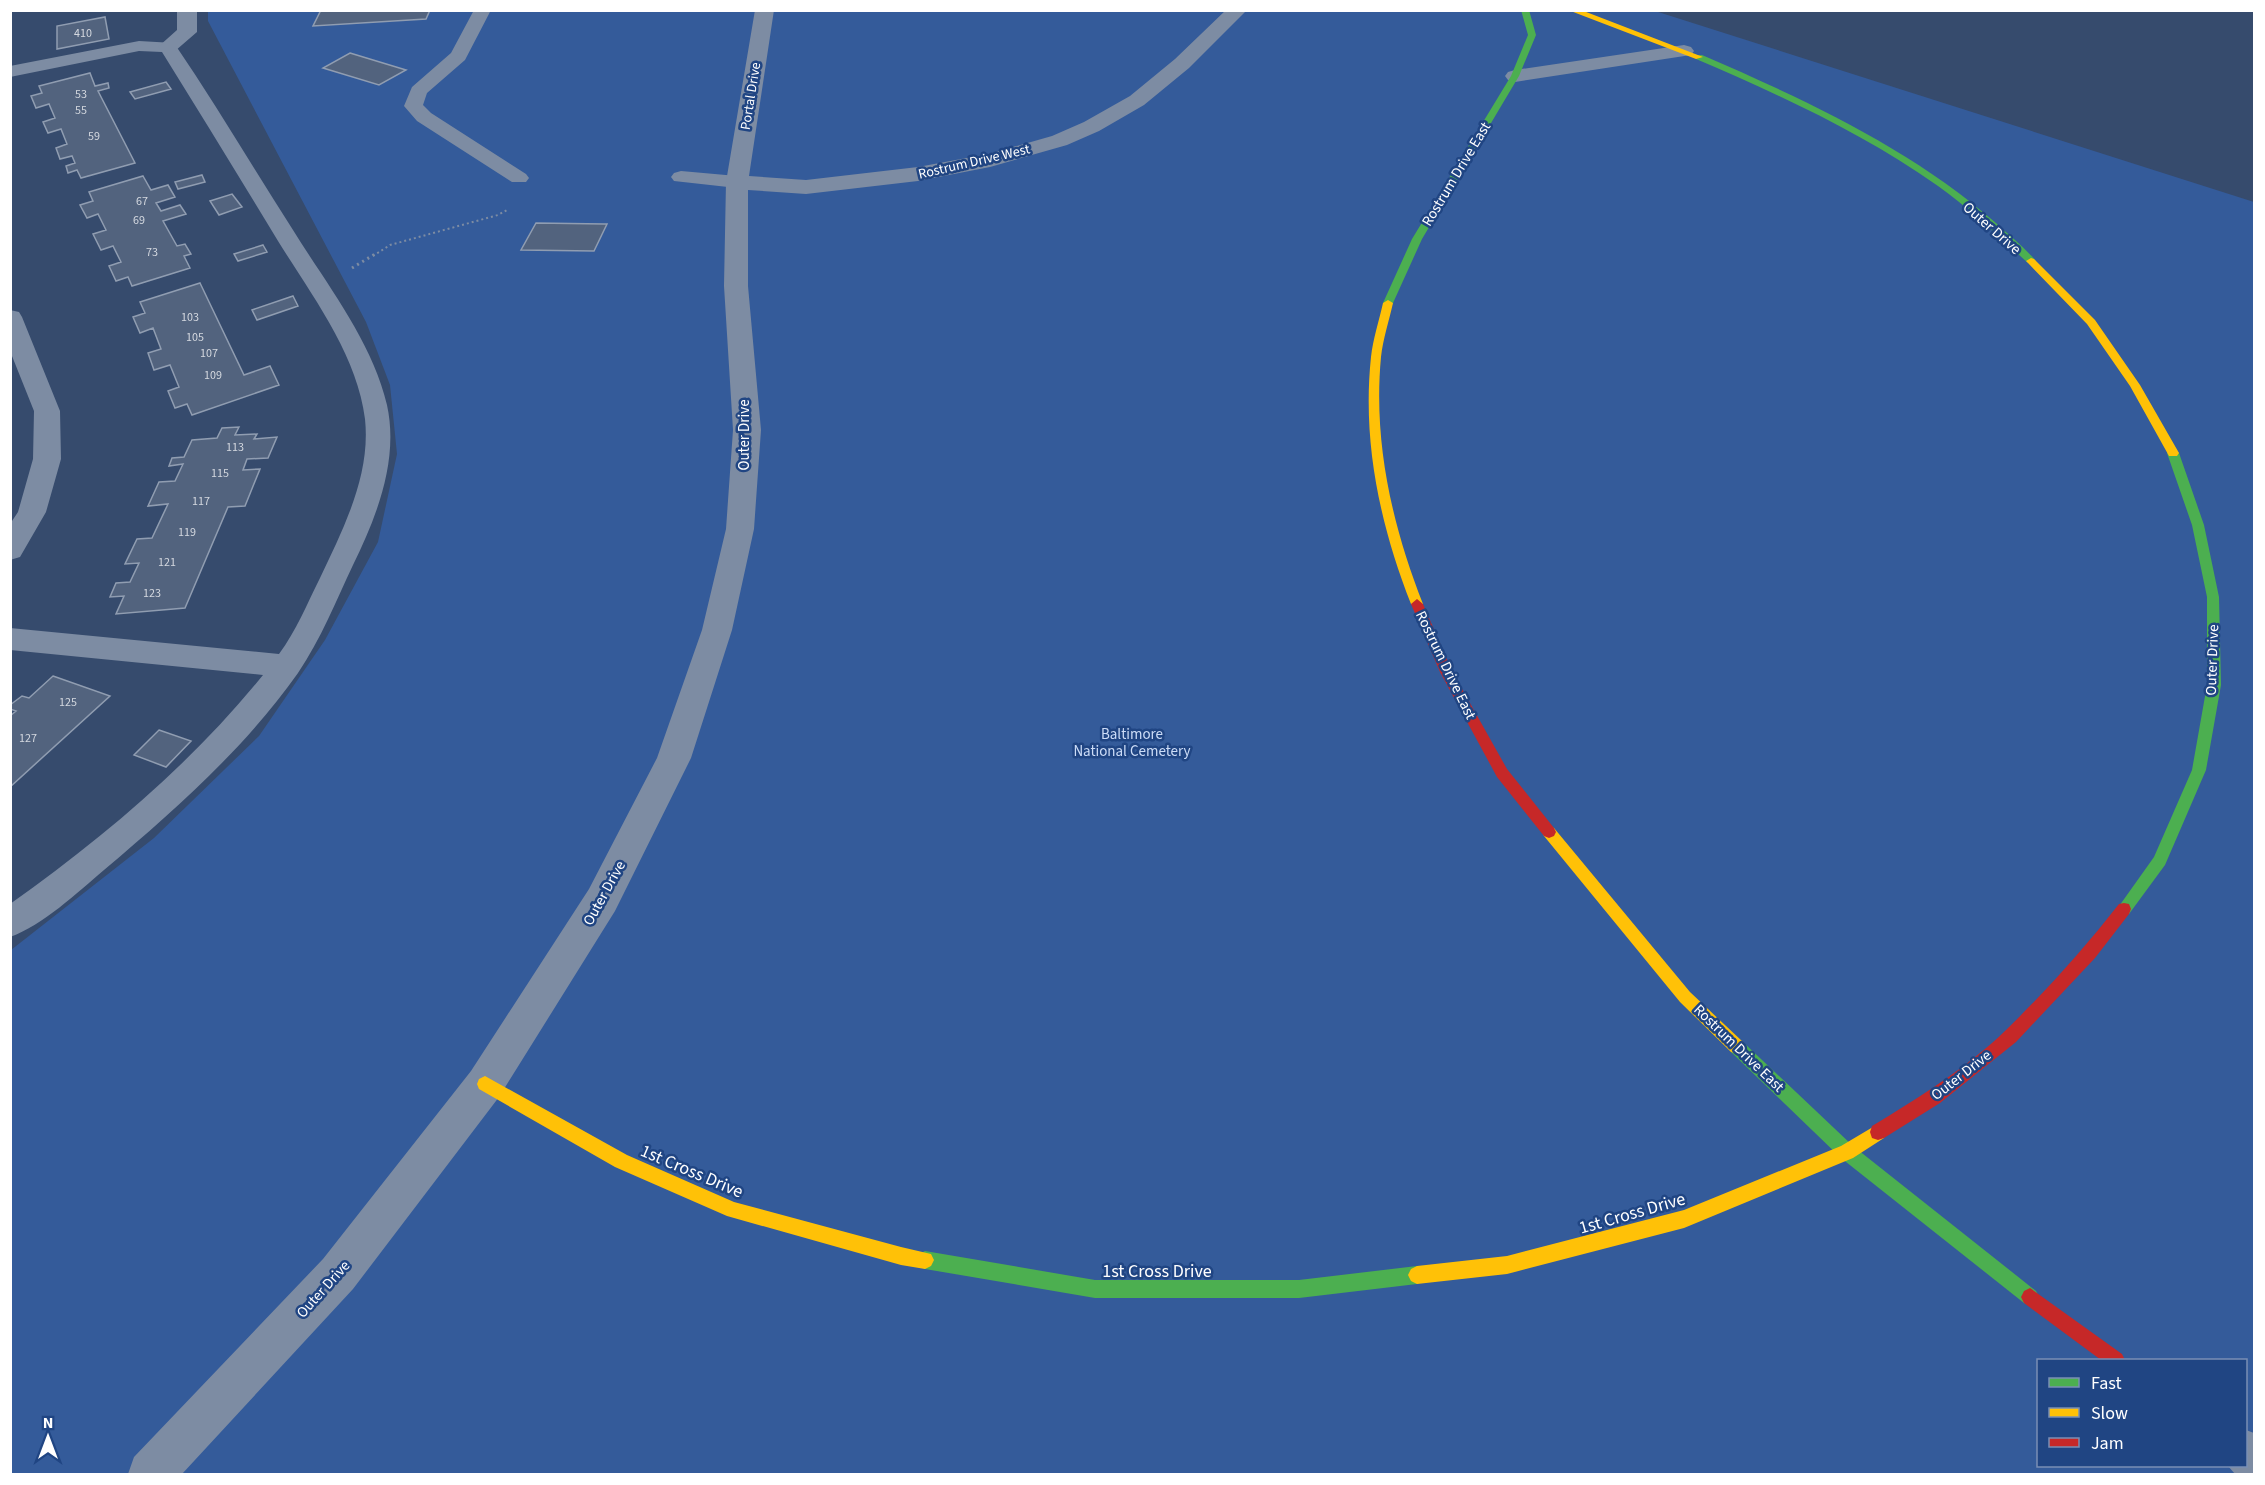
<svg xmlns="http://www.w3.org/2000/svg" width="2265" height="1485" viewBox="0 0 2265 1485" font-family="'Source Sans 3',sans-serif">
	<rect width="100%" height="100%" fill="#364b6d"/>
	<path fill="#345b9a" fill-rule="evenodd" d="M 208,11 L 1655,11 L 2254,202 L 2254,1474 L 11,1474 L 11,950 L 154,838 L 259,736 L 325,640 L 378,542 L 397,454 L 390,385 L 366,322 L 208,21 ZM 2038,1360 L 2246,1360 L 2246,1466 L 2038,1466 Z"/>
	<path fill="#52637e" stroke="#909db1" stroke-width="1.5" d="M 321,10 L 430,10 L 426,19 L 313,26 Z
		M 105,17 L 109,39 L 57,49 L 57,26 Z
		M 350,53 L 406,70 L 379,85 L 323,68 Z
		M 90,73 L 95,86 L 108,83 L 109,88 L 98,91 L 135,163 L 81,178 L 77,170 L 68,173 L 66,166 L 75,163 L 72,156 L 60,159 L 56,148 L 67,144 L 61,129 L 48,133 L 43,122 L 55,118 L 49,104 L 36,108 L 31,96 L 42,93 L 39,86 Z
		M 166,82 L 171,89 L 135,99 L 130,92 Z
		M 202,175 L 205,182 L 178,189 L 175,182 Z
		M 143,176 L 151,190 L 168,185 L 175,197 L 156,203 L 161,211 L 180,205 L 186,214 L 163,221 L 177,246 L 185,244 L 191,254 L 184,256 L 190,268 L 132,286 L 128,277 L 116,281 L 109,266 L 121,262 L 113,246 L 101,250 L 93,234 L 106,230 L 98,214 L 87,218 L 80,205 L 93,201 L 89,192 Z
		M 232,194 L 242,207 L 219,215 L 210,201 Z
		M 536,223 L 604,224 L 607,224 L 594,251 L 521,250 Z
		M 263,245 L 267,252 L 238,261 L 234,254 Z
		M 200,283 L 244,375 L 270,366 L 279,385 L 192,415 L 187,404 L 175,408 L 168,391 L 179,387 L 170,365 L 154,370 L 148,353 L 161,349 L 153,328 L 140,333 L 133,317 L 145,313 L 140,302 Z
		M 293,296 L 298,306 L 257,320 L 252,310 Z
		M 239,427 L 235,435 L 257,434 L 254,439 L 277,437 L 268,458 L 247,459 L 243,470 L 260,469 L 245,506 L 228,507 L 185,608 L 116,614 L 124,596 L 110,597 L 116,583 L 130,582 L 139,563 L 125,564 L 137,539 L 152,538 L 168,504 L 148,506 L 159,482 L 175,481 L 183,464 L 169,466 L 172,458 L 184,457 L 192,440 L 217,438 L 222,428 Z
		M 53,676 L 110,696 L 10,787 L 10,716 L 16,711 L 10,709 L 10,705 L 22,696 L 29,698 Z
		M 159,730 L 191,741 L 166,767 L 134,755 Z"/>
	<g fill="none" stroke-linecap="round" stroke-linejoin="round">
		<path stroke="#7d8ca3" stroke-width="2" stroke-dasharray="2 3" stroke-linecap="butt" d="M 373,256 L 390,245 L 498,215 L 507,210"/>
		<path stroke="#7d8ca3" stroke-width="3" stroke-dasharray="2 4" stroke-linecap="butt" d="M 352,268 L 375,254"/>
		<path fill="#7d8ca3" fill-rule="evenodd" d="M 474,10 L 491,10 L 465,60 L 427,93 L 423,105 L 431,113 L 526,174 L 529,178 L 526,182 L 512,182 L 417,121 L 404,106 L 412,87 L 451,53 Z
			M 139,41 L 174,43 C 216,104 253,168 293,230 C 327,285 372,341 387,405 C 399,460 377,516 353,565 C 336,601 321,639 298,673 C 245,748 174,811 104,870 C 78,892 42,926 10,937 L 10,904 C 103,838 192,763 263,675 L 10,650 L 10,628 L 279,654 C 296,631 307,604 320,578 C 343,529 371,476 365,419 C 357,354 312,296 278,241 C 240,178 201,115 162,52 L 139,51 L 10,77 L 10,66 Z
			M 681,171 L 737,176 L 744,178 L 747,182 L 744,186 L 737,188 L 674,181 L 671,177 L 674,173 Z"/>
		<path fill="#7d8ca3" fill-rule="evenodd" d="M 177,10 L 197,10 L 197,32 L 175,51 L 161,51 L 158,47 L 177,30 Z
			M 755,10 L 774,10 L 749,176 L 806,180 L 918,167 L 988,154 L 1052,136 L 1084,122 L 1130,96 L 1175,59 L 1226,10 L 1247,10 L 1189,68 L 1144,105 L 1099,131 L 1067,145 L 990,167 L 918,181 L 806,194 L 748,190 L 748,286 L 761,430 L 754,529 L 732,630 L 691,758 L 615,911 L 499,1097 L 353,1289 L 182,1474 L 128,1474 L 134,1457 L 323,1259 L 471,1071 L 589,889 L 657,758 L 702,630 L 726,529 L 733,430 L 724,286 L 726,182 Z
			M 1684,45 L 1691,47 L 1694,51 L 1691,55 L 1515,82 L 1508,80 L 1505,76 L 1508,72 L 1515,70 Z
			M 10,310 L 19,312 L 22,317 L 60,411 L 61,459 L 46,512 L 20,557 L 10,560 L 10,524 L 18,512 L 33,459 L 34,411 L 10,351 Z
			M 2246,1430 L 2254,1433 L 2254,1474 L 2235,1474 L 2228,1466 L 2246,1466 Z"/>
		<path fill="#4caf50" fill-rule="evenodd" d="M 1521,10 L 1529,10 L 1536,35 L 1519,76 L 1422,239 L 1393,303 L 1392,305 L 1384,305 L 1383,303 L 1412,239 L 1511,76 L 1528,35 Z
			M 1696,55 L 1702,55 C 1806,100 1910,148 1996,223 C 2009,235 2024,247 2036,261 L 2028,263 C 1998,236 1970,209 1938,186 C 1863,133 1780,95 1696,59 Z
			M 2173,449 L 2179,453 L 2204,525 L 2219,597 L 2221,685 L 2206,770 L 2165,865 L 2129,914 L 2124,915 L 2119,914 L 2117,909 L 2154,857 L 2192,770 L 2207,685 L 2207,597 L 2192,525 L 2167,453 Z
			M 1737,1040 L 1743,1042 L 1853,1146 L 2036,1291 L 2039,1297 L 2036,1303 L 2030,1306 L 2024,1303 L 1841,1158 L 1731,1052 L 1729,1047 L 1731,1042 Z
			M 925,1251 L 1095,1280 L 1299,1280 L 1417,1266 L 1423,1269 L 1426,1275 L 1423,1281 L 1417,1284 L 1299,1298 L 1095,1298 L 925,1269 L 919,1266 L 916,1260 L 919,1254 Z"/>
		<path fill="#ffc107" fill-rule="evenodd" d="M 1568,10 L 1581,10 L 1703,57 L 1696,59 Z
			M 2031,258 L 2034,259 L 2095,320 L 2140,385 L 2179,453 L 2177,456 L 2169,456 L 2130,386 L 2087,324 L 2028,263 L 2026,261 Z
			M 1388,300 L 1393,303 C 1389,321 1383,339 1381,357 C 1373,442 1392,525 1423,604 L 1417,609 L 1411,604 C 1380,525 1362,442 1371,357 C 1373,339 1379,321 1383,303 Z
			M 1549,826 L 1554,828 L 1690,992 L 1743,1042 L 1745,1047 L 1743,1052 L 1737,1054 L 1731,1052 L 1680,1002 L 1544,836 L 1542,832 L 1544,828 Z
			M 485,1076 L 627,1155 L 734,1202 L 901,1247 L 931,1254 L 934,1260 L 931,1266 L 925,1269 L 901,1265 L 727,1216 L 615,1167 L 479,1089 L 477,1084 L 479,1079 Z
			M 1878,1124 L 1884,1126 L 1886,1132 L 1884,1138 L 1853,1158 L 1684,1228 L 1507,1274 L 1417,1284 L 1411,1281 L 1408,1275 L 1411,1269 L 1417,1266 L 1507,1256 L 1684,1210 L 1841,1146 Z"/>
		<path fill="#c62828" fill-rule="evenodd" d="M 1417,599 L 1423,604 L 1452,671 L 1507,769 L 1554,828 L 1556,832 L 1554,836 L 1549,838 L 1544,836 L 1497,777 L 1440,672 L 1411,604 Z
			M 2124,903 L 2129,904 L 2131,909 L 2129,914 L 2095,958 L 2016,1042 L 1940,1103 L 1884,1138 L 1878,1140 L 1872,1138 L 1870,1132 L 1872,1126 C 1917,1099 1968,1067 2006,1030 C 2046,991 2084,949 2119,904 Z
			M 2030,1288 L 2122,1354 L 2125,1360 L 2101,1360 L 2024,1303 L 2021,1297 L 2024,1291 Z"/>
	</g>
	<g text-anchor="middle" stroke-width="5" stroke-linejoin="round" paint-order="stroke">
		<g font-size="12" fill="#d4d8df">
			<text x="83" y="37">410</text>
			<text x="81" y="98">53</text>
			<text x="81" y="114">55</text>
			<text x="94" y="140">59</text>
			<text x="142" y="205">67</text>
			<text x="139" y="224">69</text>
			<text x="152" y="256">73</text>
			<text x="190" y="321">103</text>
			<text x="195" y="341">105</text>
			<text x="209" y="357">107</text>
			<text x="213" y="379">109</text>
			<text x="235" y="451">113</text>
			<text x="220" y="477">115</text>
			<text x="201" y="505">117</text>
			<text x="187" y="536">119</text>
			<text x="167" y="566">121</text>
			<text x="152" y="597">123</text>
			<text x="68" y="706">125</text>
			<text x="28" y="742">127</text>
		</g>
		<g font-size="14" fill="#fff" stroke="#204583">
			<text transform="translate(750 96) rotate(-81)" y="5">Portal Drive</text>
			<text transform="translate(974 161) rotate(-13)" y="5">Rostrum Drive West</text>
		</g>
		<g font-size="15" fill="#fff" stroke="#204583">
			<text transform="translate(1456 174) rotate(-59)" y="5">Rostrum Drive East</text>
			<text transform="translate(1992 228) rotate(41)" y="5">Outer Drive</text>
			<text transform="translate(744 435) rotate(-90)" y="5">Outer Drive</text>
			<text transform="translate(2212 660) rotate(-88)" y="5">Outer Drive</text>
			<text transform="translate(1446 665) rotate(64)" y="5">Rostrum Drive East</text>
			<text transform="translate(604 893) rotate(-61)" y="5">Outer Drive</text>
			<text transform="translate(1739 1048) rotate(44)" y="5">Rostrum Drive East</text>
			<text transform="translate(1961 1075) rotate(-38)" y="5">Outer Drive</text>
			<text transform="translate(323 1289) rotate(-48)" y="5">Outer Drive</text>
		</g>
		<g font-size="15" fill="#ccdcf7" stroke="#204583">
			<text x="1132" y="739">Baltimore<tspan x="1132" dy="17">National Cemetery</tspan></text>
		</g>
		<g font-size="18" fill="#fff" stroke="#204583">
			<text transform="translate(692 1171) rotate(23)" y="6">1st Cross Drive</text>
			<text transform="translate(1632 1213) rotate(-16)" y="6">1st Cross Drive</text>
			<text x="1157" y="1277">1st Cross Drive</text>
		</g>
	</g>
	<rect width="2265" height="1485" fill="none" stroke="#ffffff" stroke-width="24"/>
	<rect x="2037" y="1359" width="210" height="108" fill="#204583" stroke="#798fb5" stroke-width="1.5"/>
	<rect x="2049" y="1378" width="30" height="9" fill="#4caf50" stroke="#798fb5" stroke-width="1.5"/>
	<text x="2091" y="1389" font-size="18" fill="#ffffff">Fast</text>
	<rect x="2049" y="1408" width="30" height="9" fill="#ffc107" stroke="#798fb5" stroke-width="1.5"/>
	<text x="2091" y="1419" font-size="18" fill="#ffffff">Slow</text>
	<rect x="2049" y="1438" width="30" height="9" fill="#c62828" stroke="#798fb5" stroke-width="1.5"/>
	<text x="2091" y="1449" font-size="18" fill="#ffffff">Jam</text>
	<g transform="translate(48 1437)" stroke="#204583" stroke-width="4.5" paint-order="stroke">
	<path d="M0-4.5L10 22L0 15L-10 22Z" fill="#ffffff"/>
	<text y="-9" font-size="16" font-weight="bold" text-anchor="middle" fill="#ffffff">N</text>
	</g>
</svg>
